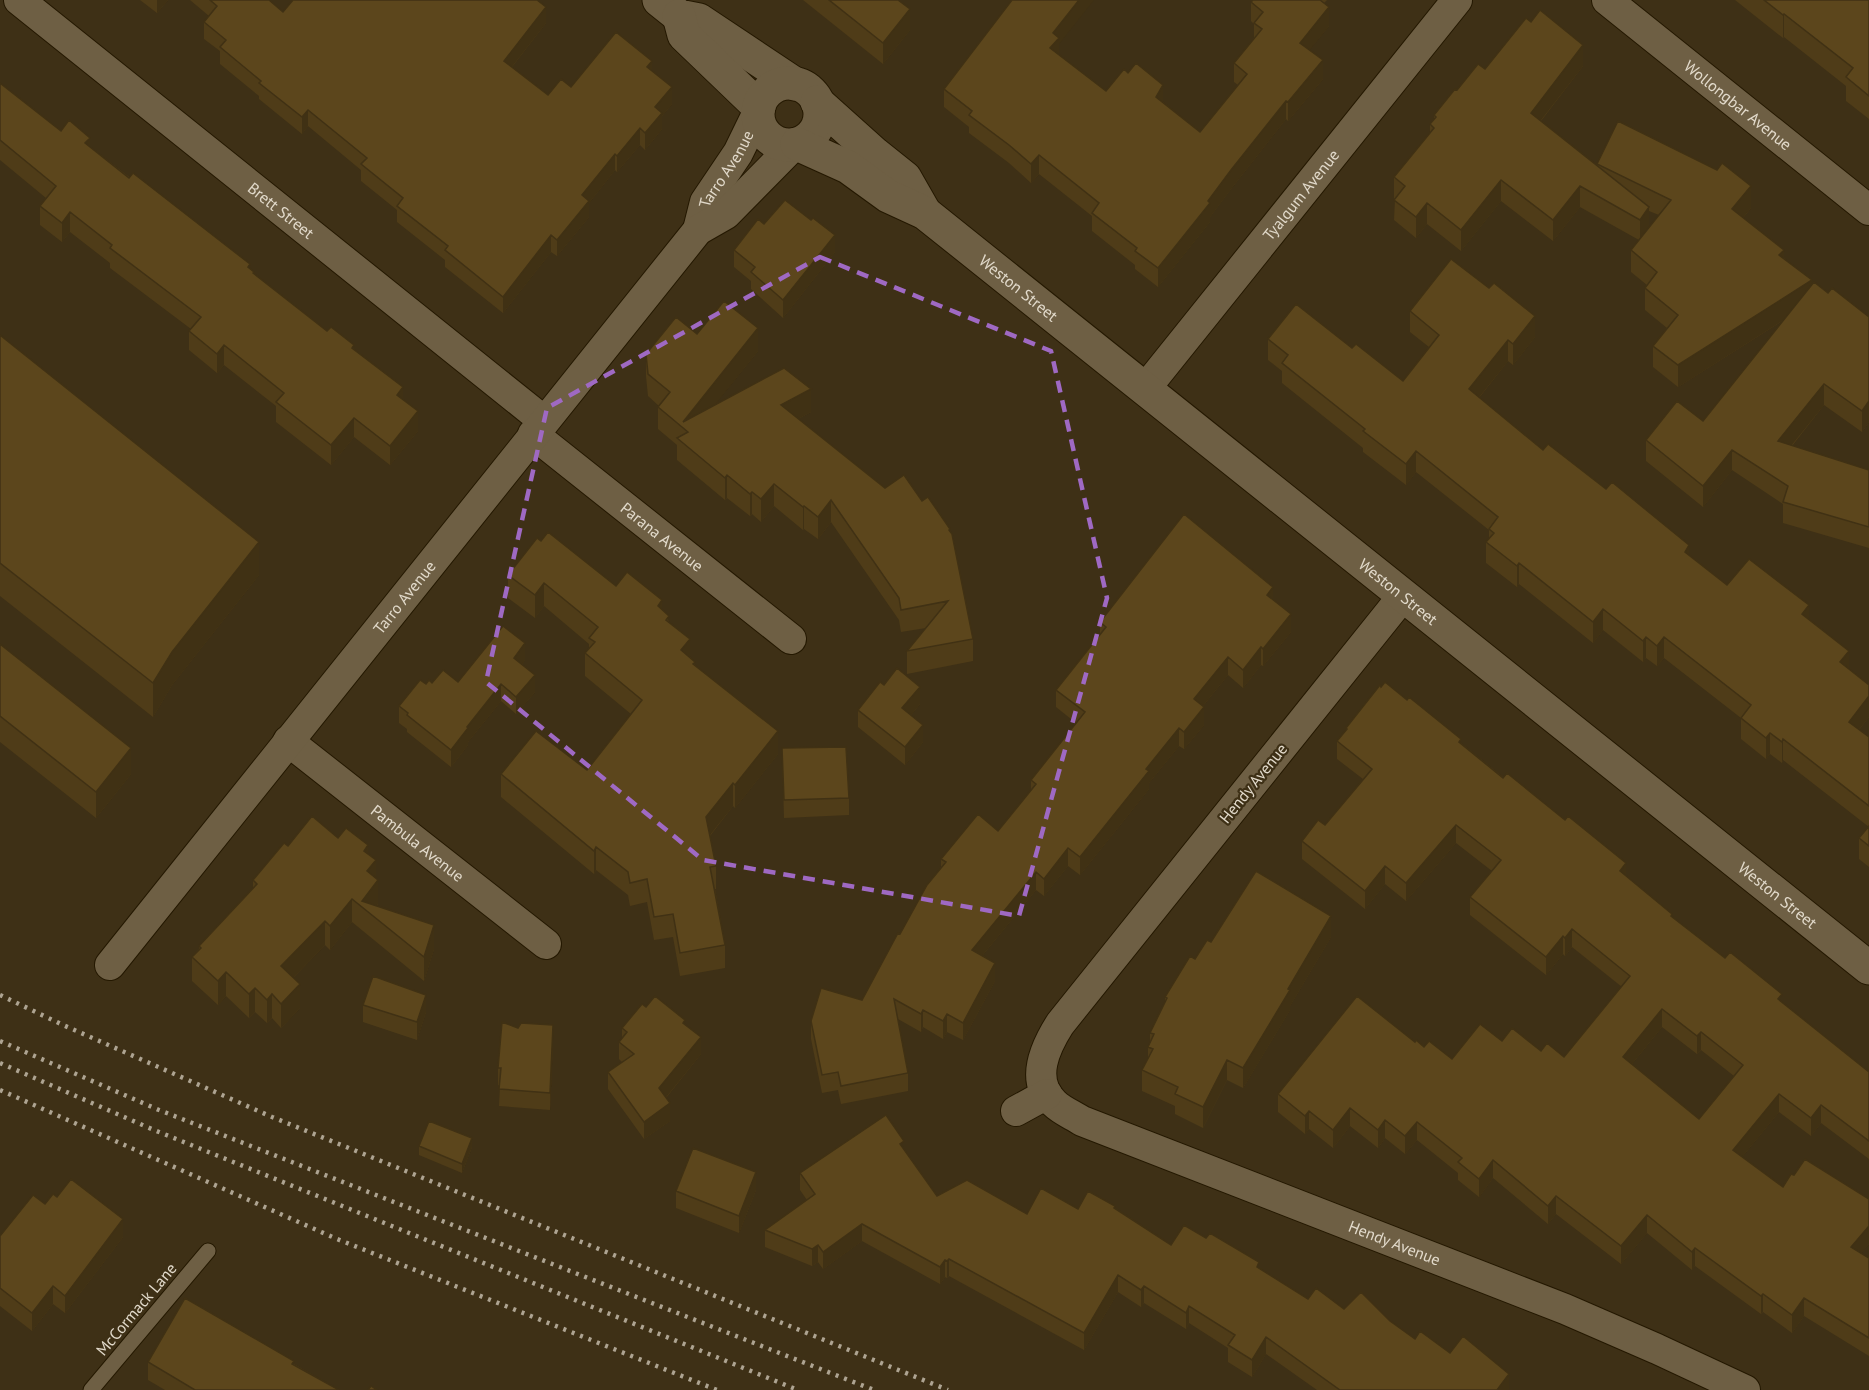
<svg xmlns="http://www.w3.org/2000/svg" width="1869" height="1390" viewBox="0 0 1869 1390" font-family="'PT Sans',sans-serif">
	<rect width="100%" height="100%" fill="#3e3016"/>
	<g fill="none" stroke-linecap="round" stroke-linejoin="round">
		<defs>
			<path id="lane" d="M 91,1390 L 208,1251"/>
			<g id="street">
				<path id="s1" d="M 19,0 L 544,421"/>
				<path id="s2" d="M 1607,0 L 1869,210"/>
				<path id="s3" d="M 698,230 L 705,202 L 738,153 L 758,112"/>
				<path id="s4" d="M 1145,389 L 1457,0"/>
				<path id="s5" d="M 533,434 L 791,639"/>
				<path id="s6" d="M 1403,596 L 1060,1024 C 1046,1046 1029,1080 1054,1103 C 1062,1111 1073,1115 1082,1121 L 1565,1309 L 1657,1349 L 1745,1390"/>
				<path id="s7" d="M 288,741 L 546,944"/>
				<path id="s8" d="M 110,965 L 698,230 L 726,214 L 794,145"/>
				<path d="M 1016,1111 L 1047,1094"/>
			</g>
			<g id="secondary">
				<path d="M 659,0 L 679,16 L 699,20 L 795,84"/>
				<path d="M 679,16 L 684,35 L 759,107"/>
				<circle cx="789" cy="114" r="31"/>
				<path d="M 817,102 L 875,154 L 905,178 L 925,213"/>
				<path id="s9" d="M 797,144 L 848,167 L 888,196 L 925,213 L 1869,968"/>
			</g>
		</defs>
		<use href="#lane" stroke="#241800" stroke-width="17"/>
		<use href="#street" stroke="#241800" stroke-width="32"/>
		<use href="#secondary" stroke="#241800" stroke-width="35"/>
		<use href="#lane" stroke="#6e5f44" stroke-width="15"/>
		<use href="#street" stroke="#6e5f44" stroke-width="30"/>
		<use href="#secondary" stroke="#6e5f44" stroke-width="33"/>
		<path stroke="#aea492" stroke-width="4.5" stroke-dasharray="3 6" stroke-linecap="butt" d="M 0,995 L 63,1025 L 272,1117 L 948,1390
			M 0,1041 L 159,1110 L 874,1390
			M 0,1063 L 154,1130 L 798,1390
			M 0,1090 L 337,1239 L 717,1390"/>
	</g>
	<path fill="#4f3c18" fill-rule="evenodd" d="M 140,0 L 168,0 L 157,13 Z
		M 190,0 L 269,0 L 283,12 L 546,23 L 512,67 L 548,95 L 571,87 L 652,71 L 672,104 L 662,116 L 662,129 L 645,150 L 640,145 L 617,172 L 615,170 L 589,203 L 589,217 L 557,256 L 551,252 L 503,313 L 445,267 L 445,260 L 397,222 L 397,210 L 361,181 L 361,170 L 308,126 L 302,134 L 259,99 L 259,96 L 220,64 L 220,51 L 204,39 L 204,22 L 209,16 Z
		M 803,0 L 898,0 L 910,30 L 883,64 Z
		M 1253,0 L 1327,0 L 1324,3 L 1329,26 L 1309,50 L 1323,79 L 1288,121 L 1286,119 L 1231,189 L 1210,217 L 1210,222 L 1158,287 L 1135,269 L 1135,265 L 1092,231 L 1092,216 L 1039,174 L 1031,183 L 1009,163 L 969,133 L 969,127 L 944,107 L 944,89 L 1059,44 L 1059,55 L 1106,91 L 1163,102 L 1200,132 L 1238,85 L 1234,82 L 1234,63 L 1254,38 L 1254,24 L 1251,21 L 1251,2 Z
		M 1735,0 L 1869,0 L 1869,119 L 1846,101 L 1846,86 L 1784,37 L 1783,38 Z
		M 1583,66 L 1541,121 L 1597,165 L 1597,164 L 1751,208 L 1743,218 L 1784,258 L 1812,283 L 1869,317 L 1869,422 L 1862,432 L 1824,405 L 1792,446 L 1869,470 L 1869,548 L 1783,523 L 1783,504 L 1732,470 L 1703,507 L 1646,461 L 1646,440 L 1703,421 L 1784,320 L 1678,387 L 1653,367 L 1653,346 L 1667,328 L 1645,310 L 1645,288 L 1647,285 L 1631,272 L 1631,250 L 1639,240 L 1580,207 L 1553,241 L 1501,201 L 1461,251 L 1427,224 L 1416,238 L 1394,220 L 1395,199 L 1394,198 L 1394,177 L 1430,133 L 1430,124 L 1434,120 L 1434,115 L 1457,90 L 1485,69 ZM 1649,211 L 1659,215 L 1649,227 Z
		M 0,83 L 61,131 L 90,147 L 250,269 L 254,274 L 327,331 L 354,349 L 403,400 L 418,431 L 390,465 L 354,437 L 331,465 L 276,422 L 276,406 L 224,365 L 217,373 L 189,350 L 189,331 L 191,329 L 110,268 L 110,263 L 70,232 L 62,242 L 40,225 L 40,206 L 46,198 L 0,160 Z
		M 811,220 L 835,252 L 783,318 L 751,289 L 751,281 L 734,267 L 734,250 L 764,224 Z
		M 1410,311 L 1535,337 L 1513,365 L 1508,361 L 1479,398 L 1543,450 L 1689,556 L 1727,585 L 1809,619 L 1849,669 L 1869,685 L 1869,717 L 1859,730 L 1869,737 L 1869,867 L 1859,859 L 1859,838 L 1869,827 L 1783,760 L 1782,763 L 1770,754 L 1766,759 L 1741,739 L 1741,718 L 1664,658 L 1657,666 L 1646,658 L 1643,662 L 1603,630 L 1593,643 L 1519,584 L 1517,587 L 1486,563 L 1486,542 L 1489,539 L 1489,530 L 1416,472 L 1406,485 L 1363,452 L 1363,448 L 1282,383 L 1282,371 L 1268,360 L 1268,339 L 1352,348 L 1403,381 L 1429,347 L 1410,332 Z
		M 697,334 L 758,351 L 715,404 L 811,412 L 798,419 L 885,488 L 922,501 L 950,532 L 973,639 L 973,661 L 907,674 L 907,651 L 926,628 L 901,632 L 899,620 L 831,522 L 818,539 L 804,529 L 803,530 L 774,506 L 761,522 L 752,514 L 750,516 L 727,498 L 725,500 L 677,460 L 677,445 L 658,429 L 658,407 L 659,406 L 648,396 L 646,376 L 646,354 Z
		M 0,335 L 259,575 L 172,685 L 153,717 L 0,596 Z
		M 508,575 L 616,586 L 662,610 L 695,665 L 778,754 L 735,808 L 733,806 L 710,836 L 716,866 L 716,889 L 715,889 L 725,945 L 725,968 L 680,976 L 673,937 L 654,940 L 647,902 L 630,906 L 628,895 L 596,870 L 594,874 L 501,797 L 501,774 L 587,770 L 631,714 L 585,676 L 585,653 L 589,648 L 589,644 L 544,606 L 535,618 L 508,598 Z
		M 1273,600 L 1291,632 L 1263,666 L 1261,665 L 1243,688 L 1228,675 L 1203,706 L 1204,725 L 1184,749 L 1179,746 L 1149,783 L 1149,789 L 1080,875 L 1068,866 L 1044,896 L 1036,890 L 982,956 L 995,981 L 963,1040 L 947,1032 L 943,1039 L 923,1027 L 921,1032 L 898,1019 L 908,1073 L 908,1091 L 841,1104 L 838,1090 L 822,1093 L 811,1039 L 811,1021 L 862,1000 L 900,934 L 941,867 L 941,859 L 998,831 L 1031,791 L 1031,780 L 1076,723 L 1056,707 L 1056,690 L 1100,635 L 1100,622 Z
		M 0,644 L 131,774 L 96,818 L 0,742 Z
		M 525,660 L 522,664 L 535,692 L 516,714 L 501,701 L 468,742 L 468,745 L 451,767 L 407,732 L 407,729 L 399,723 L 399,706 L 432,683 L 458,682 Z
		M 884,685 L 920,704 L 911,715 L 923,742 L 905,765 L 858,727 L 858,710 Z
		M 1346,728 L 1461,743 L 1626,877 L 1672,917 L 1782,1002 L 1869,1072 L 1869,1159 L 1821,1123 L 1811,1136 L 1779,1112 L 1742,1157 L 1783,1187 L 1794,1175 L 1869,1199 L 1869,1244 L 1861,1253 L 1869,1258 L 1869,1356 L 1804,1316 L 1792,1333 L 1763,1312 L 1761,1314 L 1695,1266 L 1692,1270 L 1647,1233 L 1621,1264 L 1556,1214 L 1548,1224 L 1493,1178 L 1479,1197 L 1458,1180 L 1458,1173 L 1417,1140 L 1405,1154 L 1385,1138 L 1378,1148 L 1350,1126 L 1333,1148 L 1309,1129 L 1305,1134 L 1278,1112 L 1278,1094 L 1415,1042 L 1452,1059 L 1502,1041 L 1564,1057 L 1622,987 L 1572,947 L 1565,956 L 1563,954 L 1546,975 L 1470,915 L 1470,897 L 1492,871 L 1456,843 L 1406,901 L 1385,884 L 1365,909 L 1302,859 L 1302,841 L 1325,825 L 1363,779 L 1337,759 L 1337,741 L 1346,731 ZM 1662,1027 L 1697,1054 L 1701,1050 L 1734,1076 L 1699,1119 L 1632,1064 Z
		M 782,748 L 849,798 L 849,815 L 784,818 Z
		M 338,838 L 368,854 L 376,878 L 378,904 L 377,906 L 434,949 L 424,981 L 352,922 L 330,950 L 325,945 L 293,978 L 300,1008 L 281,1028 L 272,1018 L 267,1023 L 255,1012 L 249,1018 L 226,996 L 218,1005 L 192,981 L 192,957 L 199,949 L 199,946 L 253,889 L 253,880 L 288,846 Z
		M 1331,937 L 1290,1006 L 1290,1010 L 1243,1088 L 1227,1080 L 1203,1128 L 1175,1114 L 1175,1106 L 1142,1091 L 1142,1070 L 1148,1059 L 1148,1047 L 1150,1043 L 1150,1033 L 1165,1002 L 1165,997 L 1195,959 L 1211,942 Z
		M 363,1005 L 426,1012 L 417,1040 L 363,1022 Z
		M 646,1007 L 685,1024 L 701,1054 L 666,1098 L 670,1121 L 644,1139 L 608,1089 L 608,1072 L 622,1062 L 619,1059 L 619,1042 L 622,1038 L 622,1028 Z
		M 518,1028 L 553,1043 L 550,1110 L 499,1106 L 500,1086 L 498,1085 L 498,1068 Z
		M 419,1146 L 472,1147 L 462,1173 L 419,1155 Z
		M 904,1149 L 937,1196 L 1027,1214 L 1078,1209 L 1115,1208 L 1171,1245 L 1206,1238 L 1259,1268 L 1308,1299 L 1390,1321 L 1415,1339 L 1450,1353 L 1509,1390 L 1317,1390 L 1266,1354 L 1252,1377 L 1228,1362 L 1228,1348 L 1189,1323 L 1186,1329 L 1144,1303 L 1141,1307 L 1118,1292 L 1084,1350 L 949,1276 L 947,1278 L 945,1277 L 940,1284 L 862,1241 L 823,1269 L 818,1262 L 812,1266 L 765,1247 L 765,1230 L 807,1200 L 800,1190 L 800,1173 Z
		M 756,1190 L 739,1233 L 676,1208 L 676,1191 Z
		M 45,1204 L 123,1237 L 65,1313 L 53,1304 L 32,1331 L 0,1306 L 0,1236 Z
		M 148,1362 L 294,1364 L 339,1390 L 165,1390 L 148,1380 Z"/>
	<path fill="#403114" d="M 157,0 L 168,0 L 157,13 Z
		M 1079,0 L 1094,0 L 1059,44 L 1059,56 L 1050,48 L 1053,33 Z
		M 546,7 L 546,23 L 504,77 L 504,61 Z
		M 1329,7 L 1329,26 L 1300,62 L 1300,43 Z
		M 910,9 L 910,30 L 883,64 L 883,43 Z
		M 1784,14 L 1784,37 L 1783,38 L 1783,15 Z
		M 1583,45 L 1583,66 L 1531,133 L 1531,113 Z
		M 1323,60 L 1323,79 L 1288,121 L 1288,102 Z
		M 652,61 L 652,78 L 647,67 Z
		M 1163,85 L 1163,104 L 1156,97 Z
		M 672,87 L 672,104 L 662,116 L 662,129 L 645,150 L 645,133 L 655,107 Z
		M 1286,101 L 1286,119 L 1231,189 L 1210,217 L 1210,222 L 1158,287 L 1158,268 L 1231,170 Z
		M 308,110 L 308,126 L 302,134 L 302,117 Z
		M 640,128 L 640,145 L 617,172 L 617,156 Z
		M 90,138 L 90,157 L 85,143 Z
		M 615,154 L 615,170 L 589,203 L 589,217 L 557,256 L 557,240 L 582,195 Z
		M 1039,155 L 1039,174 L 1031,183 L 1031,164 Z
		M 1501,180 L 1501,201 L 1461,251 L 1461,230 Z
		M 1580,186 L 1580,207 L 1553,241 L 1553,220 Z
		M 1751,186 L 1751,208 L 1732,231 L 1732,209 Z
		M 1427,203 L 1427,224 L 1416,238 L 1416,217 Z
		M 1649,207 L 1649,227 L 1640,241 L 1640,220 Z
		M 70,212 L 70,232 L 62,242 L 62,223 Z
		M 551,235 L 551,252 L 503,313 L 503,297 Z
		M 835,235 L 835,252 L 783,318 L 783,300 Z
		M 1784,250 L 1784,271 L 1779,255 Z
		M 1812,280 L 1812,302 L 1678,387 L 1678,365 Z
		M 1535,316 L 1535,337 L 1513,365 L 1513,344 Z
		M 758,328 L 758,351 L 688,438 L 688,432 L 683,422 Z
		M 1508,340 L 1508,361 L 1469,410 L 1469,389 Z
		M 224,345 L 224,365 L 217,373 L 217,354 Z
		M 1824,384 L 1824,405 L 1778,462 L 1778,441 Z
		M 403,387 L 403,407 L 397,395 Z
		M 811,389 L 811,412 L 781,428 L 781,405 Z
		M 1869,401 L 1869,422 L 1862,432 L 1862,411 Z
		M 418,411 L 418,431 L 390,465 L 390,446 Z
		M 354,418 L 354,437 L 331,465 L 331,445 Z
		M 1732,450 L 1732,470 L 1703,507 L 1703,486 Z
		M 1416,451 L 1416,472 L 1406,485 L 1406,464 Z
		M 727,475 L 727,498 L 725,500 L 725,478 Z
		M 774,484 L 774,506 L 761,522 L 761,499 Z
		M 752,492 L 752,514 L 750,516 L 750,494 Z
		M 831,500 L 831,522 L 818,539 L 818,517 Z
		M 804,506 L 804,529 L 803,530 L 803,507 Z
		M 259,542 L 259,575 L 172,685 L 153,717 L 153,683 L 172,652 Z
		M 1689,545 L 1689,566 L 1685,552 Z
		M 1519,563 L 1519,584 L 1517,587 L 1517,566 Z
		M 544,583 L 544,606 L 535,618 L 535,595 Z
		M 1273,587 L 1273,604 L 1267,595 Z
		M 662,600 L 662,623 L 658,606 Z
		M 1809,605 L 1809,626 L 1802,614 Z
		M 1603,609 L 1603,630 L 1593,643 L 1593,622 Z
		M 1291,614 L 1291,632 L 1263,666 L 1263,649 Z
		M 1646,637 L 1646,658 L 1643,662 L 1643,641 Z
		M 1664,637 L 1664,658 L 1657,666 L 1657,646 Z
		M 690,639 L 690,662 L 681,650 Z
		M 525,643 L 525,660 L 514,675 L 514,658 Z
		M 1261,647 L 1261,665 L 1243,688 L 1243,670 Z
		M 1849,651 L 1849,672 L 1840,662 Z
		M 1228,657 L 1228,675 L 1194,717 L 1194,699 Z
		M 535,675 L 535,692 L 516,714 L 516,697 Z
		M 501,684 L 501,701 L 468,742 L 468,745 L 451,767 L 451,750 L 467,727 Z
		M 920,687 L 920,704 L 902,726 L 902,708 Z
		M 1869,696 L 1869,717 L 1849,742 L 1849,722 Z
		M 1204,707 L 1204,725 L 1184,749 L 1184,732 Z
		M 923,725 L 923,742 L 905,765 L 905,747 Z
		M 1179,728 L 1179,746 L 1149,783 L 1149,789 L 1080,875 L 1080,857 L 1146,769 Z
		M 778,731 L 778,754 L 735,808 L 735,785 Z
		M 1770,733 L 1770,754 L 1766,759 L 1766,738 Z
		M 1783,739 L 1783,760 L 1782,763 L 1782,742 Z
		M 131,748 L 131,774 L 96,818 L 96,792 Z
		M 733,783 L 733,806 L 706,840 L 706,817 Z
		M 1456,825 L 1456,843 L 1406,901 L 1406,883 Z
		M 368,845 L 368,869 L 364,851 Z
		M 596,847 L 596,870 L 594,874 L 594,851 Z
		M 1068,848 L 1068,866 L 1044,896 L 1044,879 Z
		M 376,860 L 376,884 L 378,880 L 378,904 L 371,914 L 362,901 L 367,871 Z
		M 1626,863 L 1626,881 L 1620,871 Z
		M 1385,866 L 1385,884 L 1365,909 L 1365,891 Z
		M 1036,872 L 1036,890 L 972,968 L 972,950 Z
		M 352,899 L 352,922 L 330,950 L 330,926 Z
		M 1331,916 L 1331,937 L 1290,1006 L 1290,1010 L 1243,1088 L 1243,1068 L 1288,989 Z
		M 325,921 L 325,945 L 281,990 L 281,966 Z
		M 434,925 L 434,949 L 424,981 L 424,957 Z
		M 1572,929 L 1572,947 L 1565,956 L 1565,938 Z
		M 1563,936 L 1563,954 L 1546,975 L 1546,957 Z
		M 995,963 L 995,981 L 963,1040 L 963,1023 Z
		M 226,972 L 226,996 L 218,1005 L 218,981 Z
		M 300,984 L 300,1008 L 281,1028 L 281,1004 Z
		M 255,988 L 255,1012 L 249,1018 L 249,994 Z
		M 272,994 L 272,1018 L 267,1023 L 267,1000 Z
		M 426,995 L 426,1012 L 417,1040 L 417,1022 Z
		M 1662,1009 L 1662,1027 L 1623,1075 L 1623,1057 Z
		M 923,1010 L 923,1027 L 921,1032 L 921,1014 Z
		M 947,1014 L 947,1032 L 943,1039 L 943,1021 Z
		M 553,1025 L 553,1043 L 550,1110 L 550,1093 Z
		M 1701,1032 L 1701,1050 L 1697,1054 L 1697,1036 Z
		M 701,1037 L 701,1054 L 659,1106 L 659,1088 Z
		M 1227,1060 L 1227,1080 L 1203,1128 L 1203,1107 Z
		M 1779,1094 L 1779,1112 L 1733,1168 L 1733,1150 Z
		M 670,1103 L 670,1121 L 644,1139 L 644,1122 Z
		M 1821,1105 L 1821,1123 L 1811,1136 L 1811,1118 Z
		M 1350,1108 L 1350,1126 L 1333,1148 L 1333,1130 Z
		M 1309,1111 L 1309,1129 L 1305,1134 L 1305,1116 Z
		M 1385,1120 L 1385,1138 L 1378,1148 L 1378,1130 Z
		M 1417,1122 L 1417,1140 L 1405,1154 L 1405,1136 Z
		M 472,1138 L 472,1147 L 462,1173 L 462,1164 Z
		M 1493,1160 L 1493,1178 L 1479,1197 L 1479,1179 Z
		M 756,1172 L 756,1190 L 739,1233 L 739,1216 Z
		M 1556,1196 L 1556,1214 L 1548,1224 L 1548,1206 Z
		M 1647,1215 L 1647,1233 L 1621,1264 L 1621,1246 Z
		M 123,1219 L 123,1237 L 65,1313 L 65,1296 Z
		M 862,1224 L 862,1241 L 823,1269 L 823,1252 Z
		M 1869,1226 L 1869,1244 L 1851,1265 L 1851,1247 Z
		M 818,1245 L 818,1262 L 812,1266 L 812,1249 Z
		M 1695,1248 L 1695,1266 L 1692,1270 L 1692,1252 Z
		M 949,1259 L 949,1276 L 947,1278 L 947,1261 Z
		M 945,1260 L 945,1277 L 940,1284 L 940,1267 Z
		M 1118,1275 L 1118,1292 L 1084,1350 L 1084,1333 Z
		M 53,1286 L 53,1304 L 32,1331 L 32,1313 Z
		M 1144,1286 L 1144,1303 L 1141,1307 L 1141,1290 Z
		M 1763,1294 L 1763,1312 L 1761,1314 L 1761,1296 Z
		M 1804,1298 L 1804,1316 L 1792,1333 L 1792,1315 Z
		M 1189,1306 L 1189,1323 L 1186,1329 L 1186,1313 Z
		M 1266,1337 L 1266,1354 L 1252,1377 L 1252,1360 Z
		M 1509,1374 L 1509,1390 L 1497,1390 Z"/>
	<path fill="#5c461c" stroke="#403114" stroke-width="1.5" fill-rule="evenodd" d="M 210,0 L 269,0 L 283,12 L 293,0 L 537,0 L 546,7 L 504,61 L 548,95 L 561,79 L 571,87 L 616,32 L 652,61 L 647,67 L 672,87 L 655,107 L 662,113 L 645,133 L 640,128 L 617,156 L 615,154 L 582,195 L 589,201 L 557,240 L 551,235 L 503,297 L 445,250 L 448,246 L 397,206 L 403,198 L 361,164 L 367,158 L 308,110 L 302,117 L 259,83 L 261,81 L 220,47 L 226,40 L 204,22 L 217,6 Z
		M 829,0 L 898,0 L 910,9 L 883,43 Z
		M 1012,0 L 1079,0 L 1053,33 L 1059,38 L 1050,48 L 1106,91 L 1124,69 L 1128,73 L 1136,63 L 1163,85 L 1156,97 L 1200,132 L 1247,74 L 1234,63 L 1262,29 L 1254,23 L 1263,12 L 1251,2 L 1253,0 L 1320,0 L 1329,7 L 1300,43 L 1323,60 L 1288,102 L 1286,101 L 1231,170 L 1208,201 L 1210,203 L 1158,268 L 1135,251 L 1137,248 L 1092,213 L 1099,203 L 1039,155 L 1031,164 L 1009,145 L 969,115 L 972,111 L 944,89 Z
		M 1764,0 L 1869,0 L 1869,96 L 1846,77 L 1853,68 L 1784,14 L 1783,15 Z
		M 1540,10 L 1583,45 L 1531,113 L 1649,207 L 1640,220 L 1580,186 L 1553,220 L 1501,180 L 1461,230 L 1427,203 L 1416,217 L 1394,200 L 1405,186 L 1394,177 L 1434,128 L 1430,124 L 1436,117 L 1434,115 L 1455,89 L 1457,90 L 1478,64 L 1485,69 L 1526,18 L 1531,22 Z
		M 0,83 L 61,131 L 69,120 L 90,138 L 85,143 L 129,178 L 133,173 L 250,264 L 248,267 L 254,272 L 253,273 L 327,331 L 331,327 L 354,345 L 352,348 L 403,387 L 397,395 L 418,411 L 390,446 L 354,418 L 331,445 L 276,402 L 284,393 L 224,345 L 217,354 L 189,331 L 201,317 L 110,248 L 112,245 L 70,212 L 62,223 L 40,206 L 56,186 L 0,140 Z
		M 1618,121 L 1717,170 L 1722,163 L 1751,186 L 1732,209 L 1784,250 L 1779,255 L 1812,280 L 1678,365 L 1653,346 L 1678,315 L 1645,288 L 1657,272 L 1631,250 L 1671,200 L 1597,164 Z
		M 785,200 L 811,220 L 813,218 L 835,235 L 783,300 L 751,272 L 755,267 L 734,250 L 758,219 L 764,224 Z
		M 1451,259 L 1489,288 L 1494,283 L 1535,316 L 1513,344 L 1508,340 L 1469,389 L 1543,450 L 1548,444 L 1606,489 L 1612,482 L 1689,545 L 1685,552 L 1727,585 L 1749,559 L 1809,605 L 1802,614 L 1849,651 L 1840,662 L 1869,685 L 1869,696 L 1849,722 L 1869,737 L 1869,806 L 1783,739 L 1782,742 L 1770,733 L 1766,738 L 1741,718 L 1751,705 L 1664,637 L 1657,646 L 1646,637 L 1643,641 L 1603,609 L 1593,622 L 1519,563 L 1517,566 L 1486,542 L 1494,533 L 1489,529 L 1498,517 L 1416,451 L 1406,464 L 1363,431 L 1365,429 L 1282,363 L 1288,355 L 1268,339 L 1296,304 L 1352,348 L 1356,344 L 1403,381 L 1439,335 L 1410,311 Z
		M 1814,282 L 1828,293 L 1832,288 L 1869,317 L 1869,401 L 1862,411 L 1824,384 L 1778,441 L 1869,470 L 1869,527 L 1783,502 L 1788,486 L 1732,450 L 1703,486 L 1646,440 L 1677,401 L 1703,421 Z
		M 724,301 L 758,328 L 683,422 L 784,368 L 811,389 L 781,405 L 885,488 L 904,475 L 922,501 L 928,497 L 950,529 L 949,530 L 952,534 L 973,639 L 907,651 L 948,601 L 901,610 L 899,598 L 831,500 L 818,517 L 804,506 L 803,507 L 774,484 L 761,499 L 752,492 L 750,494 L 727,475 L 725,478 L 677,438 L 688,432 L 658,407 L 670,392 L 648,374 L 646,354 L 676,317 L 697,334 Z
		M 0,335 L 259,542 L 172,652 L 153,683 L 0,563 Z
		M 1184,514 L 1273,587 L 1267,595 L 1291,614 L 1263,649 L 1261,647 L 1243,670 L 1228,657 L 1194,699 L 1204,707 L 1184,732 L 1179,728 L 1146,769 L 1149,771 L 1080,857 L 1068,848 L 1044,879 L 1036,872 L 972,950 L 995,963 L 963,1023 L 947,1014 L 943,1021 L 923,1010 L 921,1014 L 894,999 L 908,1073 L 841,1086 L 838,1072 L 822,1075 L 811,1021 L 821,988 L 862,1000 L 898,933 L 900,934 L 927,885 L 946,862 L 941,859 L 978,814 L 998,831 L 1036,784 L 1031,780 L 1085,712 L 1056,690 L 1106,627 L 1100,622 Z
		M 548,532 L 616,586 L 627,572 L 662,600 L 658,606 L 669,616 L 666,620 L 690,639 L 681,650 L 695,662 L 693,664 L 778,731 L 735,785 L 733,783 L 706,817 L 716,866 L 710,867 L 725,945 L 680,953 L 673,914 L 654,917 L 647,879 L 630,883 L 628,872 L 596,847 L 594,851 L 501,774 L 536,731 L 587,770 L 642,700 L 585,653 L 595,642 L 589,638 L 598,627 L 544,583 L 535,595 L 508,575 L 537,538 L 541,541 Z
		M 503,626 L 525,643 L 514,658 L 535,675 L 516,697 L 501,684 L 467,727 L 468,728 L 451,750 L 407,715 L 408,713 L 399,706 L 420,680 L 426,684 L 429,680 L 432,683 L 443,670 L 458,682 Z
		M 0,644 L 131,748 L 96,792 L 0,716 Z
		M 897,668 L 920,687 L 902,708 L 923,725 L 905,747 L 858,710 L 880,682 L 884,685 Z
		M 1385,682 L 1407,700 L 1409,697 L 1461,739 L 1459,742 L 1503,778 L 1507,773 L 1565,820 L 1568,816 L 1626,863 L 1620,871 L 1672,914 L 1671,916 L 1725,958 L 1730,952 L 1782,994 L 1778,999 L 1869,1072 L 1869,1141 L 1821,1105 L 1811,1118 L 1779,1094 L 1733,1150 L 1783,1187 L 1791,1174 L 1794,1175 L 1805,1159 L 1869,1199 L 1869,1226 L 1851,1247 L 1869,1258 L 1869,1338 L 1804,1298 L 1792,1315 L 1763,1294 L 1761,1296 L 1695,1248 L 1692,1252 L 1647,1215 L 1621,1246 L 1556,1196 L 1548,1206 L 1493,1160 L 1479,1179 L 1458,1162 L 1462,1158 L 1417,1122 L 1405,1136 L 1385,1120 L 1378,1130 L 1350,1108 L 1333,1130 L 1309,1111 L 1305,1116 L 1278,1094 L 1357,996 L 1415,1042 L 1416,1040 L 1424,1047 L 1429,1041 L 1452,1059 L 1480,1024 L 1502,1041 L 1512,1028 L 1541,1051 L 1547,1043 L 1564,1057 L 1630,976 L 1572,929 L 1565,938 L 1563,936 L 1546,957 L 1470,897 L 1501,860 L 1456,825 L 1406,883 L 1385,866 L 1365,891 L 1302,841 L 1318,820 L 1325,825 L 1372,769 L 1337,741 L 1347,729 L 1346,728 L 1380,685 L 1381,687 ZM 1662,1009 L 1697,1036 L 1701,1032 L 1743,1065 L 1699,1119 L 1623,1057 Z
		M 846,747 L 849,798 L 784,800 L 782,748 Z
		M 312,816 L 338,838 L 346,828 L 368,845 L 364,851 L 376,860 L 367,871 L 378,880 L 362,901 L 434,925 L 424,957 L 352,899 L 330,926 L 325,921 L 281,966 L 300,984 L 281,1004 L 272,994 L 267,1000 L 255,988 L 249,994 L 226,972 L 218,981 L 192,957 L 201,948 L 199,946 L 257,884 L 253,880 L 284,843 L 288,846 Z
		M 1869,826 L 1869,846 L 1859,838 Z
		M 1256,871 L 1331,916 L 1288,989 L 1290,990 L 1243,1068 L 1227,1060 L 1203,1107 L 1175,1094 L 1178,1087 L 1142,1070 L 1153,1049 L 1148,1047 L 1154,1034 L 1150,1033 L 1167,998 L 1165,997 L 1190,956 L 1195,959 L 1207,940 L 1211,942 Z
		M 373,976 L 426,995 L 417,1022 L 363,1005 Z
		M 655,996 L 685,1020 L 683,1023 L 701,1037 L 659,1088 L 670,1103 L 644,1122 L 608,1072 L 634,1054 L 619,1042 L 627,1032 L 622,1028 L 642,1004 L 646,1007 Z
		M 502,1022 L 518,1028 L 521,1023 L 553,1025 L 550,1093 L 499,1089 L 501,1068 L 498,1068 Z
		M 886,1115 L 904,1141 L 900,1144 L 937,1196 L 967,1180 L 1027,1214 L 1041,1188 L 1078,1209 L 1088,1191 L 1115,1206 L 1114,1208 L 1171,1245 L 1184,1225 L 1206,1238 L 1210,1233 L 1259,1262 L 1257,1267 L 1308,1299 L 1316,1288 L 1344,1309 L 1361,1292 L 1390,1321 L 1415,1339 L 1420,1331 L 1450,1353 L 1463,1336 L 1509,1374 L 1497,1390 L 1340,1390 L 1266,1337 L 1252,1360 L 1228,1345 L 1235,1335 L 1189,1306 L 1186,1313 L 1144,1286 L 1141,1290 L 1118,1275 L 1084,1333 L 949,1259 L 947,1261 L 945,1260 L 940,1267 L 862,1224 L 823,1252 L 818,1245 L 812,1249 L 765,1230 L 815,1194 L 800,1173 Z
		M 429,1121 L 472,1138 L 462,1164 L 419,1146 Z
		M 693,1148 L 756,1172 L 739,1216 L 676,1191 Z
		M 71,1179 L 123,1219 L 65,1296 L 53,1286 L 32,1313 L 0,1288 L 0,1236 L 33,1195 L 45,1204 L 53,1194 L 57,1197 Z
		M 185,1298 L 294,1361 L 292,1364 L 339,1390 L 195,1390 L 148,1362 Z
		M 371,1386 L 377,1390 L 368,1390 Z"/>
	<path fill="none" stroke="#9f69c3" stroke-width="4.5" stroke-dasharray="12 8" stroke-linejoin="round" d="M 820,257 L 1051,351 L 1107,598 L 1019,916 L 703,860 L 486,682 L 547,408 Z"/>
	<g text-anchor="middle" stroke-width="4.5" stroke-linejoin="round" paint-order="stroke">
		<g font-size="16" fill="#e2dacb" stroke="#3e3016">
			<text dy="6" stroke="none"><textPath href="#s2" startOffset="168">Wollongbar Avenue</textPath></text>
			<text dy="6" stroke="none"><textPath href="#s3" startOffset="68">Tarro Avenue</textPath></text>
			<text dy="6" stroke="none"><textPath href="#s4" startOffset="249">Tyalgum Avenue</textPath></text>
			<text dy="6" stroke="none"><textPath href="#s1" startOffset="336">Brett Street</textPath></text>
			<text dy="6" stroke="none"><textPath href="#s9" startOffset="266">Weston Street</textPath></text>
			<text dy="6" stroke="none"><textPath href="#s5" startOffset="165">Parana Avenue</textPath></text>
			<text dy="6" stroke="none"><textPath href="#s9" startOffset="752">Weston Street</textPath></text>
			<text dy="6" stroke="none"><textPath href="#s8" startOffset="471">Tarro Avenue</textPath></text>
			<text transform="translate(1253 783) rotate(-51)" y="6">Hendy Avenue</text>
			<text dy="6" stroke="none"><textPath href="#s7" startOffset="165">Pambula Avenue</textPath></text>
			<text dy="6" stroke="none"><textPath href="#s9" startOffset="1238">Weston Street</textPath></text>
			<text dy="6" stroke="none"><textPath href="#s6" startOffset="1004">Hendy Avenue</textPath></text>
			<text transform="translate(136 1309) rotate(-50)" y="6">McCormack Lane</text>
		</g>
	</g>
</svg>
